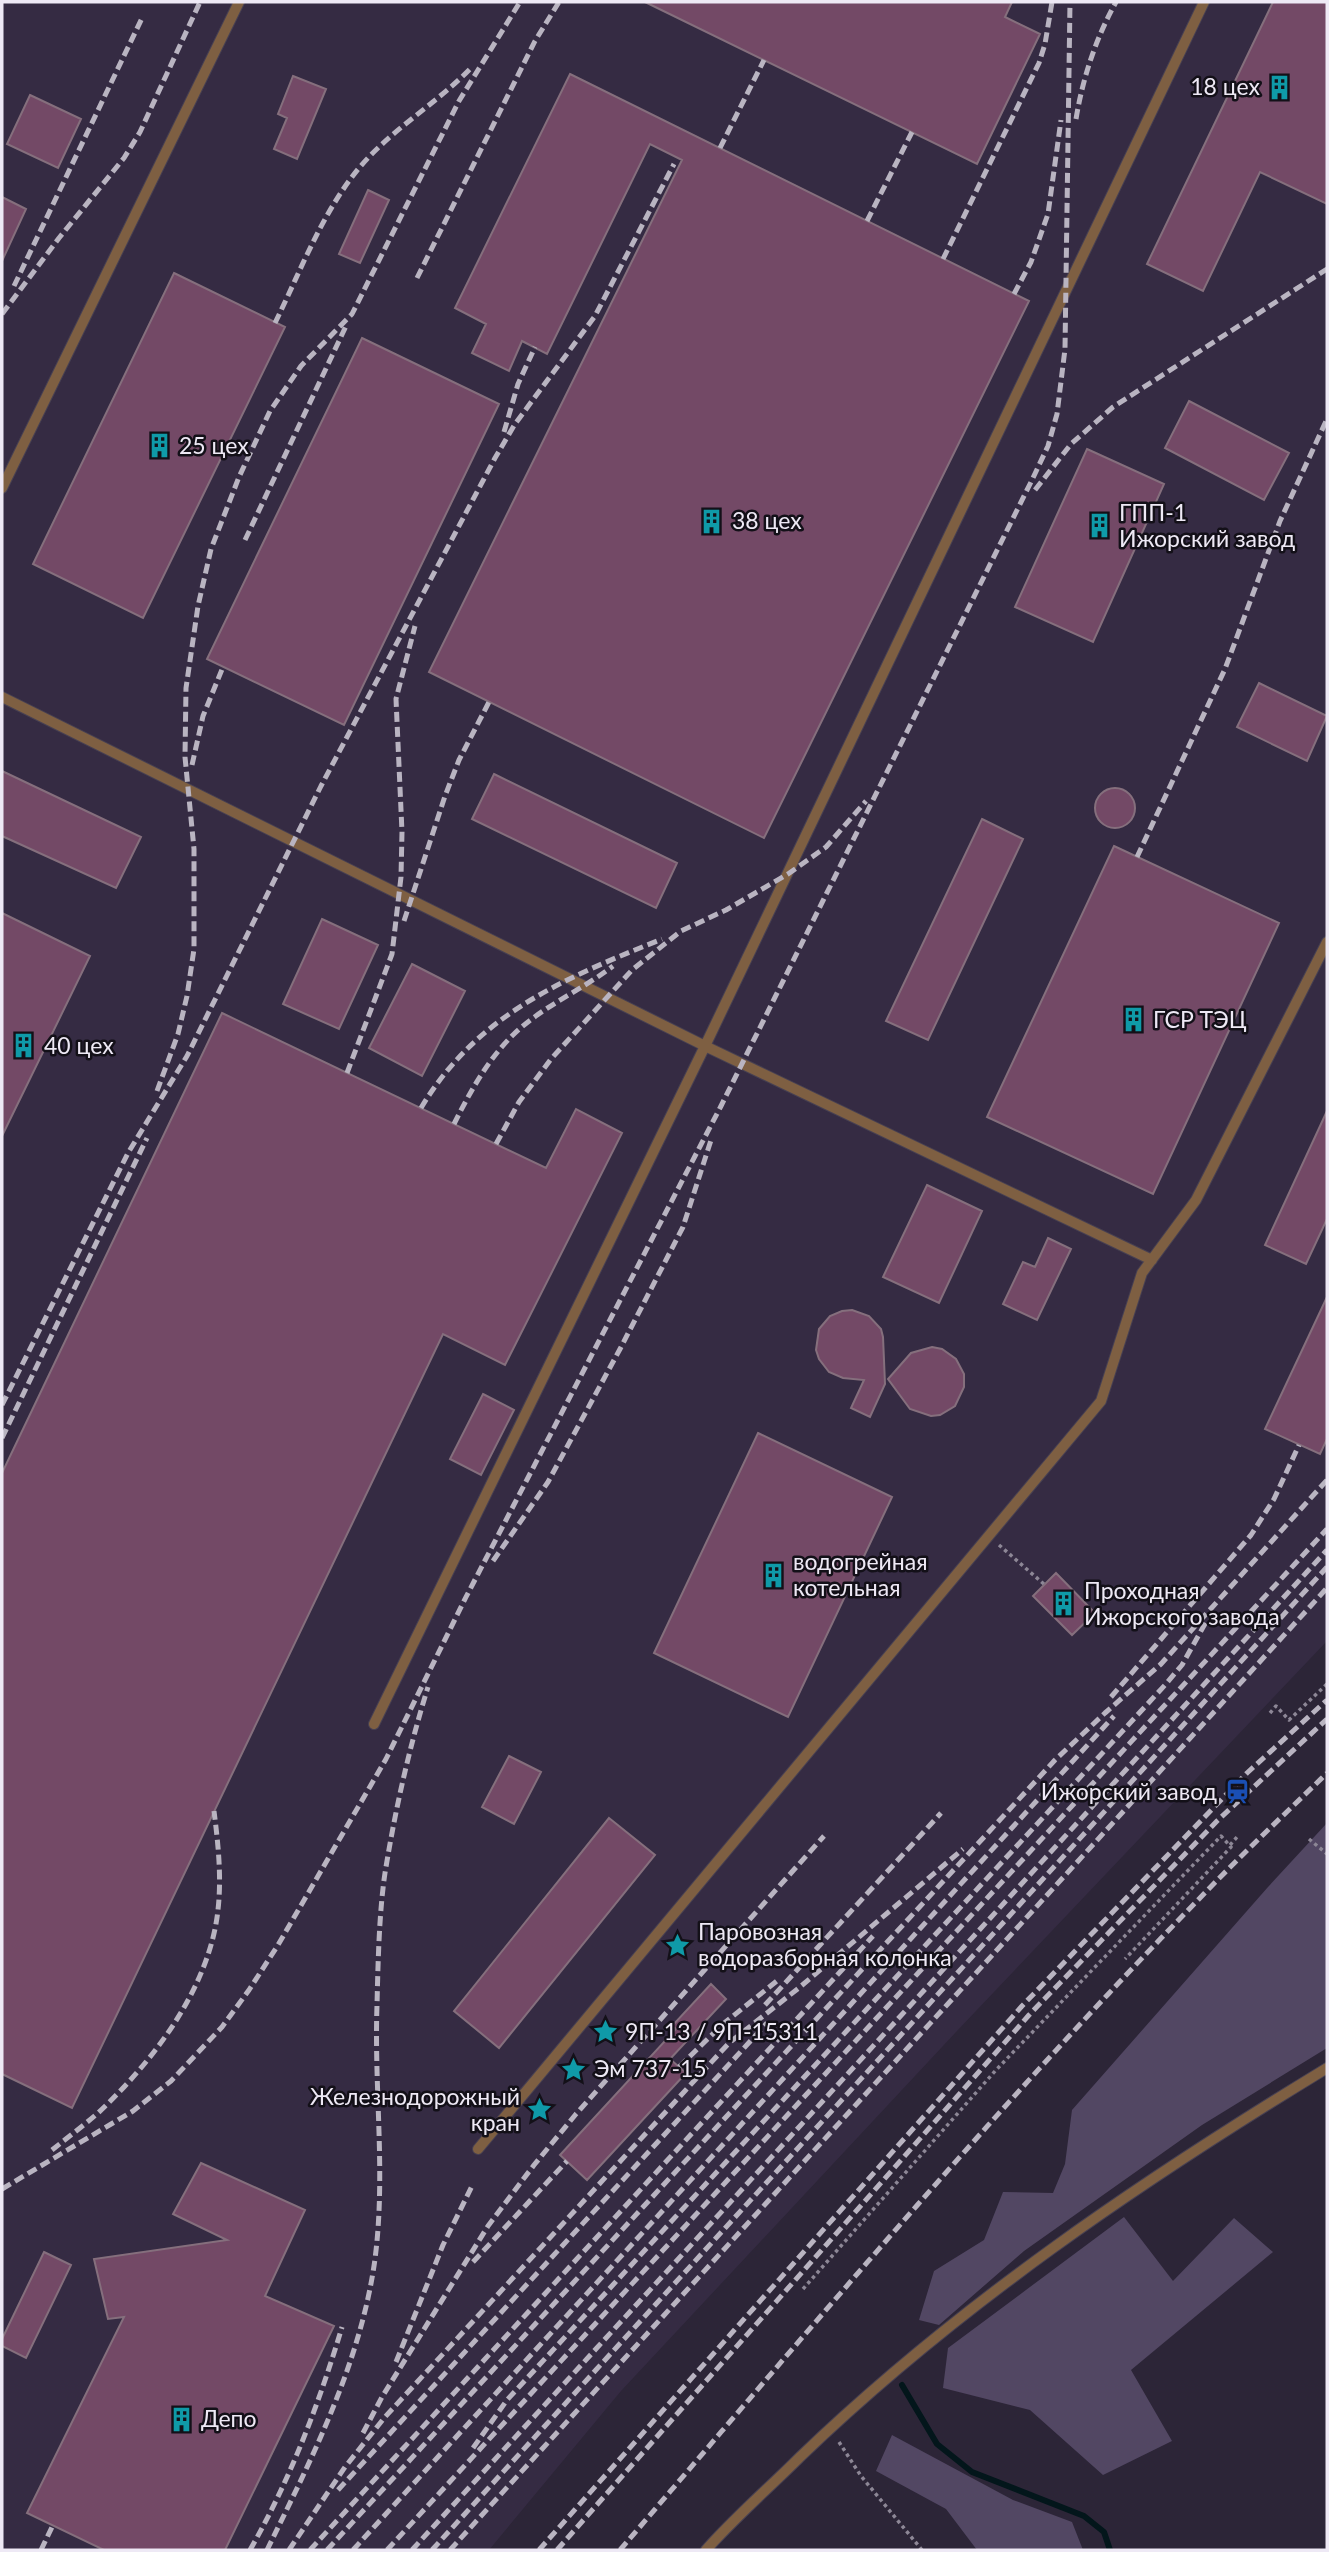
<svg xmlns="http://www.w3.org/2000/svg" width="1329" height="2552" viewBox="0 0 1329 2552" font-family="Lato,sans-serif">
	<rect width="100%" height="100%" fill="#2c2537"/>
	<path fill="#352b43" d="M 2,2 L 1327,2 L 1327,1641 L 956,2032 L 621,2391 L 489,2550 L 2,2550 Z"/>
	<path fill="#524763" d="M 1327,1823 L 1327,2048 L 1202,2125 L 1024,2251 L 939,2325 L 919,2320 L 934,2271 L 984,2240 L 1003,2192 L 1053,2193 L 1065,2164 L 1072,2110 L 1268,1887 Z
		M 1124,2217 L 1173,2281 L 1234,2218 L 1273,2252 L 1131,2370 L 1172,2441 L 1103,2475 L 1030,2410 L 943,2388 L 948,2348 Z
		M 892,2435 L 1013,2500 L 1072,2522 L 1083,2550 L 977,2550 L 946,2509 L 876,2471 Z"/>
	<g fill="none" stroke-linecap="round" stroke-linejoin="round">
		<path stroke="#03161b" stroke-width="6" d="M 902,2385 L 937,2444 L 972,2472 L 1084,2516 L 1104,2532 L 1110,2550"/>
	</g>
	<path fill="#734966" stroke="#856f7d" stroke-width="2" d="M 645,2 L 1012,2 L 1005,17 L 1040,34 L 977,164 Z
		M 1273,2 L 1327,2 L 1327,204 L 1260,172 L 1203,291 L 1147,264 Z
		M 570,74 L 1029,301 L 764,838 L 429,672 L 682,160 L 650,144 L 547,354 L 522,341 L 509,371 L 472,353 L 486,324 L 455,308 Z
		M 293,76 L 326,89 L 297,159 L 274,149 L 287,118 L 278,114 Z
		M 30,95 L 81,119 L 58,168 L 7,144 Z
		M 368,190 L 389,200 L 360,263 L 339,254 Z
		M 2,197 L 26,209 L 2,261 Z
		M 174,273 L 285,327 L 143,618 L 33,564 Z
		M 362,338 L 499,404 L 344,725 L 207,659 Z
		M 1189,401 L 1289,453 L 1264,500 L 1165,448 Z
		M 1087,449 L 1164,484 L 1093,642 L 1015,607 Z
		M 1259,683 L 1327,716 L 1307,761 L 1237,727 Z
		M 2,771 L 141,837 L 116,888 L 2,836 Z
		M 494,774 L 677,863 L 656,908 L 472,819 Z
		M1095 808a20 20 0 1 1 40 0a20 20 0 1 1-40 0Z
		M 982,819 L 1023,839 L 928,1040 L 886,1021 Z
		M 1114,846 L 1279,923 L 1153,1194 L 987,1117 Z
		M 2,913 L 90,956 L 2,1136 Z
		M 322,919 L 378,945 L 339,1029 L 283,1004 Z
		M 412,964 L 465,991 L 422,1076 L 369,1048 Z
		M 222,1013 L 546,1168 L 576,1109 L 622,1133 L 505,1365 L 443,1334 L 72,2108 L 2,2074 L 2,1473 Z
		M 1327,1111 L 1327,1219 L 1306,1264 L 1265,1245 Z
		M 927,1185 L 982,1211 L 939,1303 L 883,1277 Z
		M 1048,1238 L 1071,1249 L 1037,1320 L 1003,1304 L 1023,1262 L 1035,1267 Z
		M 1327,1297 L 1327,1439 L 1320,1454 L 1265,1429 Z
		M 852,1310 L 869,1316 L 881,1329 L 883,1337 L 885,1384 L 870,1417 L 851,1408 L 864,1380 L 843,1378 L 829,1372 L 819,1359 L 816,1350 L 819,1329 L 830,1316 L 842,1311 Z
		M 932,1347 L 942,1349 L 956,1359 L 964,1374 L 964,1387 L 955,1406 L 940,1415 L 931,1416 L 910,1409 L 888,1379 L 911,1353 Z
		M 483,1394 L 514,1410 L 481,1475 L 450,1459 Z
		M 758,1433 L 892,1497 L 788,1717 L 654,1653 Z
		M 1056,1573 L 1095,1613 L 1072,1635 L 1033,1596 Z
		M 509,1756 L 541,1772 L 514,1824 L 482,1807 Z
		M 609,1818 L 655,1855 L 499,2048 L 454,2011 Z
		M 711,1984 L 726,1999 L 670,2059 L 686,2073 L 587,2180 L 560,2155 L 676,2029 L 672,2026 Z
		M 201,2163 L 305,2210 L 265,2296 L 334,2326 L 225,2550 L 104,2550 L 27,2513 L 124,2317 L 108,2319 L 94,2259 L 227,2240 L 173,2214 Z
		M 44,2252 L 71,2265 L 26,2358 L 2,2346 L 2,2339 Z"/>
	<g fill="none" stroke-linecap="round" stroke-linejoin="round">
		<defs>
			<path id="service" d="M 2,488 L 239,2
				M 2,697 L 705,1046 L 1152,1260
				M 374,1724 L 705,1046 L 1204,2
				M 478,2149 L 1101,1401 L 1142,1273 L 1196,1200 L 1327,942
				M 706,2550 C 735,2517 769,2488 800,2457 C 958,2305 1140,2182 1327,2068"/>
		</defs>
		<use href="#service" stroke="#474052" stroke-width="12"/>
		<path stroke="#8d8796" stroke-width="3.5" stroke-dasharray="3.5 3.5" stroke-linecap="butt" d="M 999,1545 L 1045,1585
			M 1270,1713 L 1276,1706 L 1289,1720 L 1327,1684
			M 1309,1839 L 1327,1854
			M 1230,1845 L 1237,1837
			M 803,2289 L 996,2070 L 1221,1836 L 1231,1847 L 1125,1959
			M 839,2442 L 861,2476 L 922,2550"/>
		<use href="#service" stroke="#7e5f42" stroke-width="10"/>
		<path stroke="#b9b4c1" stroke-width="5" stroke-dasharray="10 5" stroke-linecap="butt" d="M 1076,119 C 1083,77 1096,38 1116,2
			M 720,148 L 764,60
			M 867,221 L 912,132
			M 943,259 L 1039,63 L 1045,44 L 1052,2
			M 417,278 L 535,41 L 559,2
			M 14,286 L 143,16
			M 1014,294 L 1031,262 L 1048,214 L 1061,120
			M 2,314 L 59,238 L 124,158 L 140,132 L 200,2
			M 275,323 C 301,270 322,213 359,168 C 392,129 436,104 471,68
			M 504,432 L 518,384 L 535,347
			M 1035,490 L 1071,444 L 1113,407 L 1327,269
			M 245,540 L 347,324
			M 192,765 L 203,716 L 223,667
			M 1137,857 L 1225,669 L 1280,521 L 1327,419
			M 404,921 L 445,796 L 459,760 L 489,702
			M 347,1073 L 392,954 L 401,877 L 402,832 L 396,699 L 415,626
			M 157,1091 L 178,1034 L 187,996 L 194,949 L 194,849 L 185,757 L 186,688 L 198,606 L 211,549 L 239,477 L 270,411 L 301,366 L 352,314 L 459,101 L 520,2
			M 421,1108 C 477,1014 565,978 662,939
			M 454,1124 C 470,1092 488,1059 514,1034 C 543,1006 582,990 613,966
			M 496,1144 L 519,1102 L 551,1059 L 632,970 L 681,931 L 726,910 L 788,874 L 826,847 L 866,801
			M 2,1405 L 128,1153 L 187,1056 L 321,786 L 495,458 L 515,424 L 595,316 L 674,164
			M 2,1438 L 147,1138
			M 493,1561 L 548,1482 L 620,1349 L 683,1227 L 711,1140
			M 1111,1697 L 1251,1535 L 1274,1499 L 1299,1445
			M 765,2005 L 941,1813
			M 679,2067 L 723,2024 L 778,1980
			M 52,2150 C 67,2138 83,2126 98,2113 C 150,2064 200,2000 215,1929 C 223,1890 219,1850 214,1811
			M 2,2189 L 133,2111 L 171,2081 L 222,2027 L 249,1990 L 278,1945 L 386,1759 L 466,1597 L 721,1106 L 1032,480 L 1048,446 L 1057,414 L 1065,349 L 1070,2
			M 473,2262 L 567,2161
			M 396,2362 L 443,2245 L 473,2184
			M 363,2433 L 382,2397 L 488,2226 L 534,2165 L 576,2114 L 824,1836
			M 473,2448 L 507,2400 L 1165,1685 L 1182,1665 L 1206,1622
			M 338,2490 L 767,2023
			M 41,2550 L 53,2525
			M 250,2550 C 290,2480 319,2404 342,2327
			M 267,2550 C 312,2458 361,2362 375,2259 C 386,2174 374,2090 377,2005 C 378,1964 379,1913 385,1873 C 395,1811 409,1748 428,1687
			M 289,2550 L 345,2467 L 385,2417 L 729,2043 L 800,1987 L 963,1849
			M 310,2550 L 873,1936
			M 327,2550 L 1055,1760 L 1105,1713 L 1161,1664 L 1327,1480
			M 353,2550 L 1114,1716
			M 387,2550 L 1327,1529
			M 412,2550 L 1327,1550
			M 432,2550 L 1327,1567
			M 450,2550 L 1327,1588
			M 539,2550 L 1022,2006 L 1247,1773 L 1327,1700
			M 557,2550 L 1029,2015 L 1217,1821 L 1327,1719
			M 620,2550 C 809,2330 996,2107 1199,1899 C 1240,1856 1284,1815 1327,1773"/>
	</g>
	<defs>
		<symbol id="building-bare" viewBox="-9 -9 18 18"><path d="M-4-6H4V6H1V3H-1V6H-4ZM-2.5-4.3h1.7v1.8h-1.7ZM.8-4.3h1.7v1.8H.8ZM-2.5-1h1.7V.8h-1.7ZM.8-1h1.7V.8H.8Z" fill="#0f9aa8" stroke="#131018" stroke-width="2.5" paint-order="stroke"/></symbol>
		<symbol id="station-bare" viewBox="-9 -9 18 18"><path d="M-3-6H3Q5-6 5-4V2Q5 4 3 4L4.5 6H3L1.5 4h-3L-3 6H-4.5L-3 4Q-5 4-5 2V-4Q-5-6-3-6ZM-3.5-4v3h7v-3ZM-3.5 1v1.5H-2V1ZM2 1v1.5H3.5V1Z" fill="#1a4fb4" stroke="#131018" stroke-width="2.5" paint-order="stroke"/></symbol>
		<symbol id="sight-bare" viewBox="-9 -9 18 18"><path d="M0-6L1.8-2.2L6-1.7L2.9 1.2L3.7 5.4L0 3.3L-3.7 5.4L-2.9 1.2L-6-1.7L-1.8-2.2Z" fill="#0f9aa8" stroke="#131018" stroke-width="2.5" paint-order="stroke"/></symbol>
	</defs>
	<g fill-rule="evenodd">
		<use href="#building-bare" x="1262" y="70" width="35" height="35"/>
		<use href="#building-bare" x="142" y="428" width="35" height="35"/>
		<use href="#building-bare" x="694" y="504" width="35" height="35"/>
		<use href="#building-bare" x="1082" y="508" width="35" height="35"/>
		<use href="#building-bare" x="1116" y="1002" width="35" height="35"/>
		<use href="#building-bare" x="6" y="1028" width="35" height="35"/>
		<use href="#building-bare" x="756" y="1558" width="35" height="35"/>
		<use href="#building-bare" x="1046" y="1586" width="35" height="35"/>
		<use href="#station-bare" x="1220" y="1774" width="35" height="35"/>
		<use href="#sight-bare" x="660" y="1928" width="35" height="35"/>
		<use href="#sight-bare" x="588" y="2014" width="35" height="35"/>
		<use href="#sight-bare" x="556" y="2052" width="35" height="35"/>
		<use href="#sight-bare" x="522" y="2092" width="35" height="35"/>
		<use href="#building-bare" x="164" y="2402" width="35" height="35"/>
	</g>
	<g text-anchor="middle" stroke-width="5" stroke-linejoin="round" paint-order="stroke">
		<g font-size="23" fill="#eee9f5" stroke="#131018" text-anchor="start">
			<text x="1260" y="95" text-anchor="end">18 цех</text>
			<text x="179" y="454">25 цех</text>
			<text x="1119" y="521">ГПП-1<tspan x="1119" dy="26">Ижорский завод</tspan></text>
			<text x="732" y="529">38 цех</text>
			<text x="1153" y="1028">ГСР ТЭЦ</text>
			<text x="44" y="1054">40 цех</text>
			<text x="793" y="1570">водогрейная<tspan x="793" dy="26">котельная</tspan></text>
			<text x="1084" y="1599">Проходная<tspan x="1084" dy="26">Ижорского завода</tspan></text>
			<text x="1217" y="1800" text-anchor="end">Ижорский завод</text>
			<text x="698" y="1940">Паровозная<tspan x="698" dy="26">водоразборная колонка</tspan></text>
			<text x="625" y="2040">9П-13 / 9П-15311</text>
			<text x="594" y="2077">Эм 737-15</text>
			<text x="520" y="2105" text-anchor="end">Железнодорожный<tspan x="520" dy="26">кран</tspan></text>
			<text x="201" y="2427">Депо</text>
		</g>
	</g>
	<rect width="1329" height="2552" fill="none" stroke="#eee9f5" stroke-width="7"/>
</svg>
